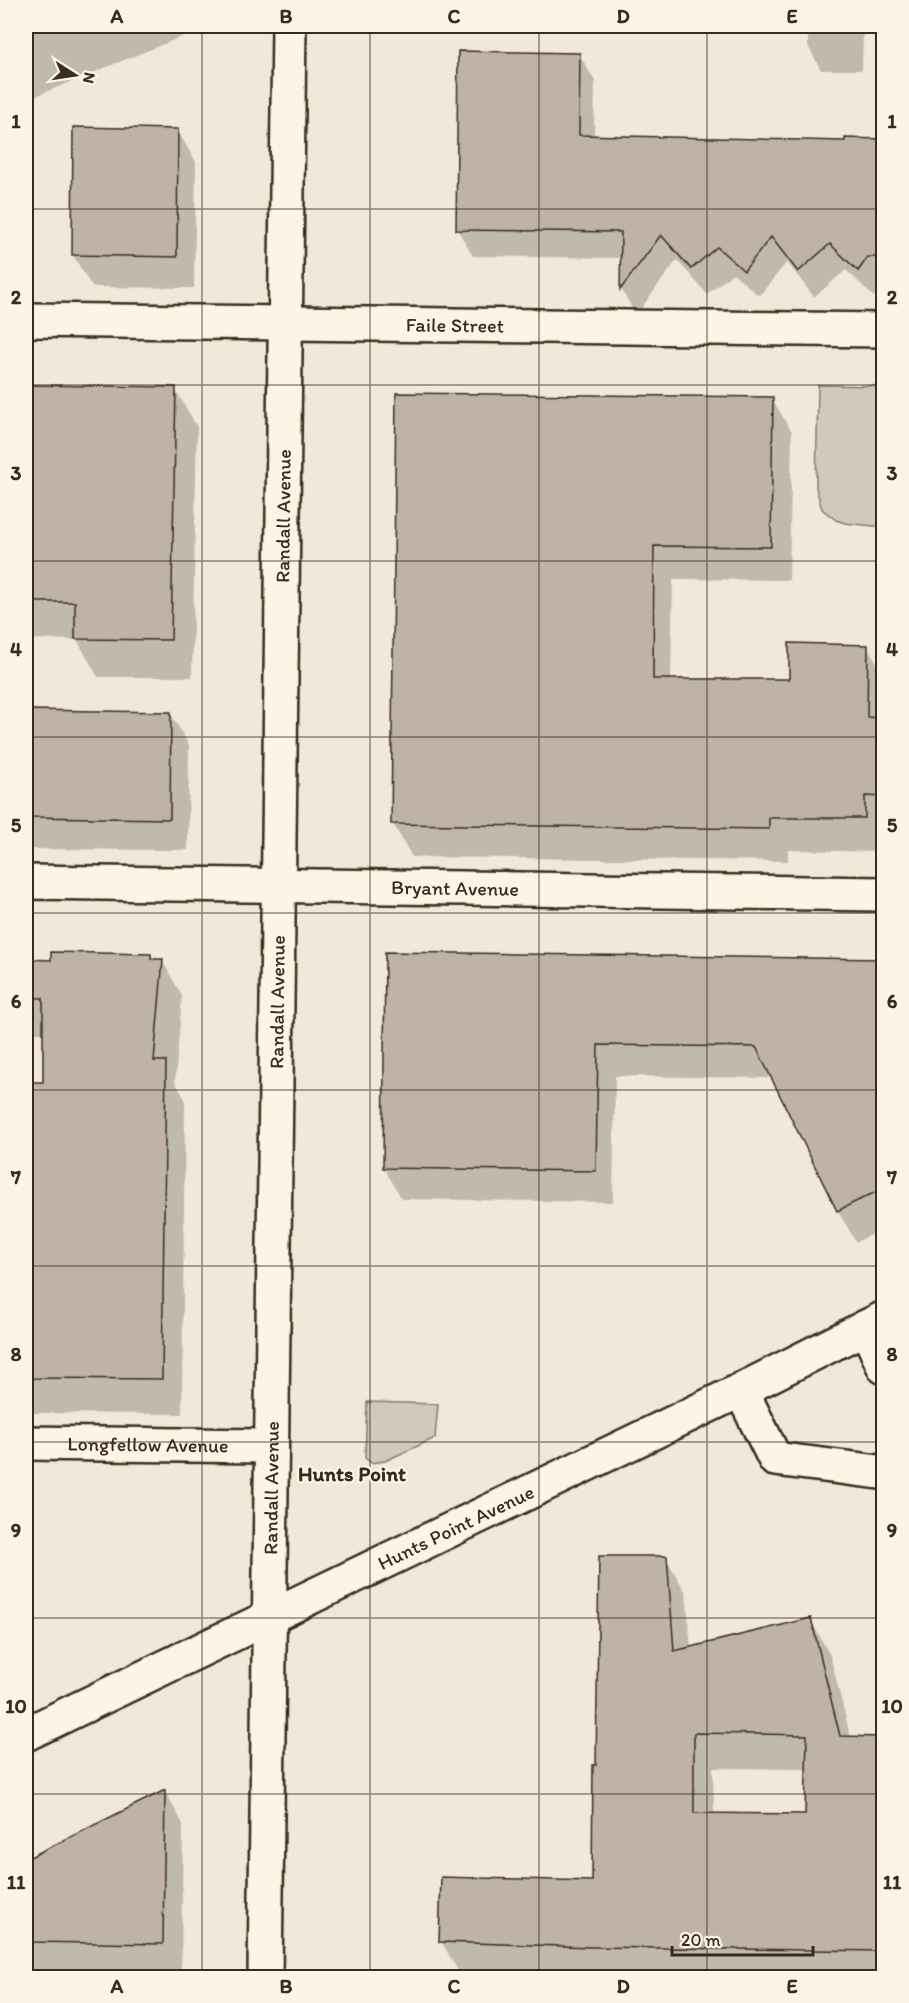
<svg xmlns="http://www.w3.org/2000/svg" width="909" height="2003" viewBox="0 0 909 2003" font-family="Itim,sans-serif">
	<rect width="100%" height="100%" fill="#f0e9d9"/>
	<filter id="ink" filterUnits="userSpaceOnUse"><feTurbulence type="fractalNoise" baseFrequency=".0167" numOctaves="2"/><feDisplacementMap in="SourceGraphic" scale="12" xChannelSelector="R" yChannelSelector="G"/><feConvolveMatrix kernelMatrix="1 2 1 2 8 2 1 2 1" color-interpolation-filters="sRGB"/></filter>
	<g filter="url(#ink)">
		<path fill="#d2c9ba" stroke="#867a6c" stroke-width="1.5" d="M 818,385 L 883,386 L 883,527 L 845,523 L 836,520 L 822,509 L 816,488 Z
			M 367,1402 L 438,1404 L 435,1438 L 385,1461 L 371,1463 L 365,1458 Z"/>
		<path fill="#0003" fill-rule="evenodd" d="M 26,26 L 203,26 L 203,28 L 26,100 Z
			M 808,26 L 884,26 L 884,32 L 863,32 L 862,70 L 821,70 L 808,46 Z
			M 579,54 L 595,81 L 594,137 L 847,143 L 884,140 L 884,284 L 874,297 L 846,270 L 814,297 L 787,262 L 759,296 L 733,273 L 707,294 L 677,260 L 636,315 L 621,289 L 622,258 L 473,256 L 457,229 Z
			M 177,130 L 196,162 L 194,288 L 92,287 L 73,255 Z
			M 26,387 L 175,389 L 197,427 L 192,677 L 98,677 L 77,640 L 26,639 Z
			M 772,399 L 792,432 L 789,580 L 673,579 L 671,680 L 790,680 L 867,646 L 884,675 L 884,852 L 788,850 L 788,861 L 412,857 L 393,824 Z
			M 26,712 L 170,713 L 189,745 L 188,850 L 26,849 Z
			M 387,954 L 884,960 L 884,1229 L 856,1242 L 838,1211 L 773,1078 L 615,1076 L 613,1202 L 402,1199 L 384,1168 Z
			M 150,955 L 153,960 L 162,960 L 182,996 L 175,1082 L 185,1099 L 182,1414 L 26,1413 L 26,1083 L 44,1083 L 45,1033 L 30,1033 L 26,1025 L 26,960 L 53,961 Z
			M 666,1558 L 686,1593 L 691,1649 L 810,1619 L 830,1655 L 884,1871 L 884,1978 L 461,1976 L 441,1941 L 593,1883 L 598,1766 ZM 713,1768 L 808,1769 L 807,1815 L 714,1815 Z
			M 26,1627 L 33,1642 L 26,1645 Z
			M 165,1792 L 183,1824 L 181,1976 L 26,1973 L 26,1860 Z"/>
		<path fill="#beb3a4" stroke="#3b2a1e" stroke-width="1.5" fill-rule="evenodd" d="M 458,51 L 580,53 L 579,135 L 845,141 L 845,138 L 884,139 L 884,257 L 868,257 L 858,271 L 830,244 L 798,272 L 771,237 L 744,271 L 717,247 L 691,269 L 661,235 L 620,290 L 621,232 L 456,230 Z
			M 73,127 L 178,129 L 177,257 L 72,255 Z
			M 26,385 L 176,387 L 171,640 L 75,639 L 75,602 L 26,602 Z
			M 396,393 L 773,397 L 771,547 L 654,546 L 653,679 L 789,679 L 789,643 L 868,645 L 867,717 L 884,718 L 884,797 L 865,796 L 865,818 L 769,818 L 769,829 L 391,824 Z
			M 26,710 L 171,712 L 170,819 L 26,817 Z
			M 51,952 L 151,954 L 151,959 L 163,959 L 154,1061 L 166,1061 L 162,1379 L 26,1378 L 26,1082 L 43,1082 L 43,998 L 26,998 L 26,959 L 51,960 Z
			M 385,952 L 884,959 L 884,1188 L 837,1211 L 756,1047 L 598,1045 L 596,1171 L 383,1168 Z
			M 599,1556 L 667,1556 L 674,1651 L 811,1618 L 840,1736 L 884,1737 L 884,1951 L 591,1947 L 439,1942 L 441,1877 L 592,1881 L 593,1765 L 596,1765 ZM 694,1733 L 807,1735 L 805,1814 L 694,1813 Z
			M 165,1790 L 163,1944 L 26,1942 L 26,1859 Z"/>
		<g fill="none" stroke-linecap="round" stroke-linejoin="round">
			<defs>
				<g id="street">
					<path id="s1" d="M 26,320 L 884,330"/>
					<path id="s2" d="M 26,882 L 884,894"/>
					<path d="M 866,1327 L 884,1367"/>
					<path d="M 741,1390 L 775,1459 L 879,1472 L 884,1471"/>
					<path id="s3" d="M 26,1443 L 271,1446"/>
				</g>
				<g id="secondary">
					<path id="s4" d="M 26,1734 L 741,1390 L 884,1318"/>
					<path id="s5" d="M 265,1978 L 289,26"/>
				</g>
			</defs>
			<use href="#street" stroke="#3b2a1e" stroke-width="38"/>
			<use href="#secondary" stroke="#3b2a1e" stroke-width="38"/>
			<use href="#street" stroke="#fcf5e5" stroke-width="33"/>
			<use href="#secondary" stroke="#fcf5e5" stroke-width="33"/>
		</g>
	</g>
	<path fill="none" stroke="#3b2a1e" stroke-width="1.5" stroke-opacity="0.55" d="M 202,26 L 202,1978M 370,26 L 370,1978M 539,26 L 539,1978M 707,26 L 707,1978M 26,209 L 884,209M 26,385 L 884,385M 26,561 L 884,561M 26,737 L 884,737M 26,913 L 884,913M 26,1090 L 884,1090M 26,1266 L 884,1266M 26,1442 L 884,1442M 26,1618 L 884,1618M 26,1794 L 884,1794"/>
	<g text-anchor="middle" stroke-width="4.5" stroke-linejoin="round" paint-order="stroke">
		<g font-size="20" fill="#3b2a1e" stroke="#fcf5e5">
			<text dy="7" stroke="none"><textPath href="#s1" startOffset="429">Faile Street</textPath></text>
			<text dy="7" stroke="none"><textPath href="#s5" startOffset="1462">Randall Avenue</textPath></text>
			<text dy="7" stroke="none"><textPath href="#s2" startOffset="429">Bryant Avenue</textPath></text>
			<text dy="7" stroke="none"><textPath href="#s5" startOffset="976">Randall Avenue</textPath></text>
			<text dy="7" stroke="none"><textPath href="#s3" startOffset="122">Longfellow Avenue</textPath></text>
			<text dy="7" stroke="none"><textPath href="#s5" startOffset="490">Randall Avenue</textPath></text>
			<text dy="7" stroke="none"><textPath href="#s4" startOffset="477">Hunts Point Avenue</textPath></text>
		</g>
		<g font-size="21" font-weight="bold" fill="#3b2a1e" stroke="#fcf5e5">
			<text x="352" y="1481">Hunts Point</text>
		</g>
	</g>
	<rect width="909" height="2003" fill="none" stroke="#fcf5e5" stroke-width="66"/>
	<g transform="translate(75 75) rotate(102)" stroke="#fcf5e5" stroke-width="4.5" paint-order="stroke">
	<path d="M0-4.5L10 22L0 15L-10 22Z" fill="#3b2a1e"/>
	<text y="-9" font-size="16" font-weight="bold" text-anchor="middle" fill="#3b2a1e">N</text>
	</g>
	<path d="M672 1946v9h141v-9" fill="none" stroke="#3b2a1e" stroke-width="3"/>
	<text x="681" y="1946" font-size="18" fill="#3b2a1e" stroke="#fcf5e5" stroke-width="4.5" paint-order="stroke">20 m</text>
	<rect x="33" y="33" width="843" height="1937" fill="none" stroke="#3b2a1e" stroke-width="2"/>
	<g font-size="20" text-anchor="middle" font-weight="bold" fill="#3b2a1e">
		<text x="117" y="23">A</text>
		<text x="286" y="23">B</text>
		<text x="454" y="23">C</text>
		<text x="623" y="23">D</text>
		<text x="792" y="23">E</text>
		<text x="16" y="128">1</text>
		<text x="892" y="128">1</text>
		<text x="16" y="304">2</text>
		<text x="892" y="304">2</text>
		<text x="16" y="480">3</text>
		<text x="892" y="480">3</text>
		<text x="16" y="656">4</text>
		<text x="892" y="656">4</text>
		<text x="16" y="832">5</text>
		<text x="892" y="832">5</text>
		<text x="16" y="1008">6</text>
		<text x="892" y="1008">6</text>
		<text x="16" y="1184">7</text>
		<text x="892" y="1184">7</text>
		<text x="16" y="1361">8</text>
		<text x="892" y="1361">8</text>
		<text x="16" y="1537">9</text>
		<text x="892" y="1537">9</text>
		<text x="16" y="1713">10</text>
		<text x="892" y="1713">10</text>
		<text x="16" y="1889">11</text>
		<text x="892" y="1889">11</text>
		<text x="117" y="1993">A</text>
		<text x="286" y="1993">B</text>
		<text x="454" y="1993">C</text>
		<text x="623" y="1993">D</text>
		<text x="792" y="1993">E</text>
	</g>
</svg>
